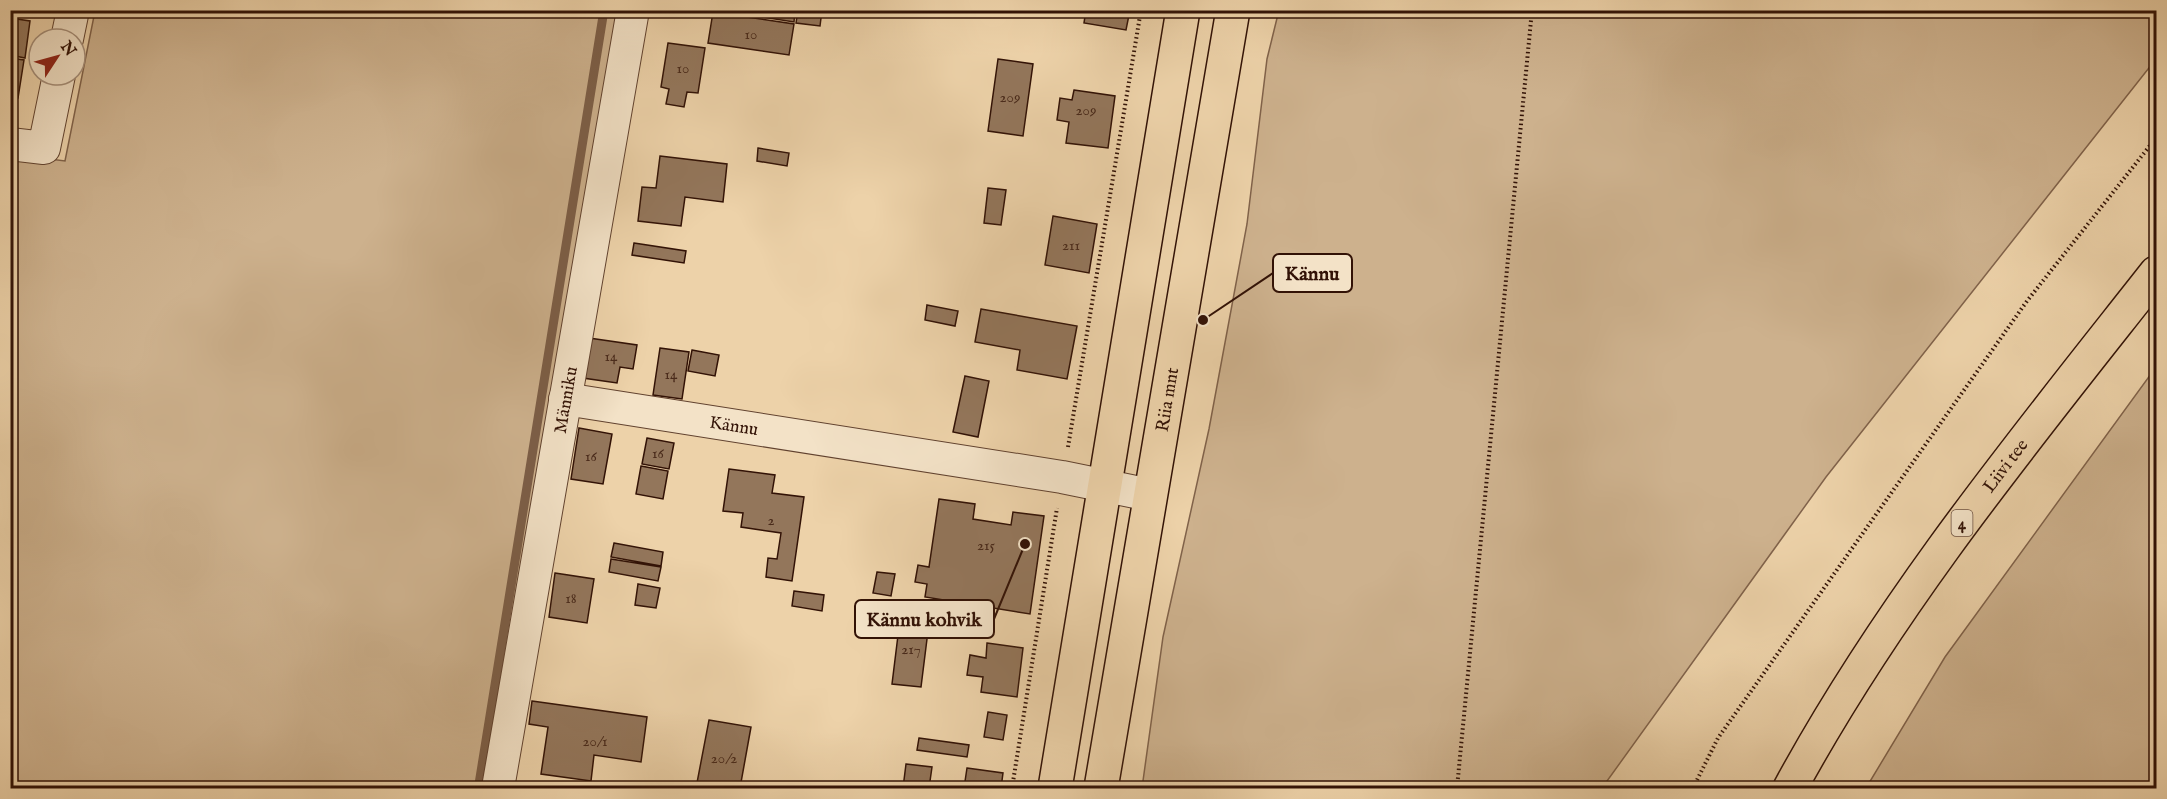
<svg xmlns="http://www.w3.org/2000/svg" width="2167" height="799" viewBox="0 0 2167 799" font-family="'IM FELL English',serif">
	<rect width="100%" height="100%" fill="#edd2a9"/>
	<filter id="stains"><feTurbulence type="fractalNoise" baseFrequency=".00333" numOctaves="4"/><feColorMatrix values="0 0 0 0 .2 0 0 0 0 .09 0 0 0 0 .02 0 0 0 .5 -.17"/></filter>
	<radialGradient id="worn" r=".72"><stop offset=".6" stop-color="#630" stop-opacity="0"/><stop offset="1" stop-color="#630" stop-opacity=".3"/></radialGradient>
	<path fill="#cdb18d" stroke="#80624a" stroke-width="1.5" d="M 1279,10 L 2156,11 L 2156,59 L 1826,477 L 1602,788 L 1142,788 L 1163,637 L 1209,429 L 1247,224 L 1267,59 Z
		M 95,11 L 621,11 L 494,788 L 11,788 L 10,154 L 65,161 Z
		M 2156,367 L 2156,788 L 1866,788 L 1945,657 Z"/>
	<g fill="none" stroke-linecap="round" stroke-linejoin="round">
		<path stroke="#7c5e47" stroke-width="9" d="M 479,784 L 604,10"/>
	</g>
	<path fill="#93765b" stroke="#321206" stroke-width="1.5" d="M 716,10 L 795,10 L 794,22 Z
		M 798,10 L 822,10 L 820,26 L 796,23 Z
		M 1086,10 L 1130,10 L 1126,30 L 1084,23 Z
		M 713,12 L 794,24 L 789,55 L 708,43 Z
		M 10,18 L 30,21 L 25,58 L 10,55 Z
		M 668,43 L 705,48 L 698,93 L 687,92 L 684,107 L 666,104 L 669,89 L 661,87 Z
		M 10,58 L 24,60 L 18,98 L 10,97 Z
		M 998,59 L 1033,64 L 1023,136 L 988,131 Z
		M 1074,90 L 1115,96 L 1108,148 L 1066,143 L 1069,122 L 1057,120 L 1060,98 L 1072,100 Z
		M 758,148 L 789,153 L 787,166 L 757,161 Z
		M 660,156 L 727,164 L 723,202 L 685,197 L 681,226 L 638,221 L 642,187 L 656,188 Z
		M 988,188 L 1006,190 L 1001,225 L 984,223 Z
		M 1053,216 L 1097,224 L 1089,273 L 1045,265 Z
		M 634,243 L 686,251 L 684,263 L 632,255 Z
		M 927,305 L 958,311 L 955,326 L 925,320 Z
		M 981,309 L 1077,326 L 1067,379 L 1017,370 L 1020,350 L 975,342 Z
		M 589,338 L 637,345 L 633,369 L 620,367 L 617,383 L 583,378 Z
		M 660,348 L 689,352 L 682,399 L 653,395 Z
		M 692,350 L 719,355 L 715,376 L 688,371 Z
		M 965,376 L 989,381 L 978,437 L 953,432 Z
		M 579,428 L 612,434 L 603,484 L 571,479 Z
		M 647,438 L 674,443 L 669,469 L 642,464 Z
		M 641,466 L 668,471 L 663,499 L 636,494 Z
		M 729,469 L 775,475 L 772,493 L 804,497 L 792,581 L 766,577 L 768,558 L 777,559 L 781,533 L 741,527 L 743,513 L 723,511 Z
		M 939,499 L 975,504 L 973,519 L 1011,525 L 1013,512 L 1044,516 L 1030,614 L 925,597 L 927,584 L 915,582 L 918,565 L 929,567 Z
		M 614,543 L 663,552 L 661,566 L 611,557 Z
		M 611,559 L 661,567 L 658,581 L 609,572 Z
		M 877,572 L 895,574 L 891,596 L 873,593 Z
		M 555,573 L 594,579 L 587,623 L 549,617 Z
		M 638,584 L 660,588 L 656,608 L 635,605 Z
		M 794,591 L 824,595 L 822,611 L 792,606 Z
		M 901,611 L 930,615 L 921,687 L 892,684 Z
		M 987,643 L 1023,648 L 1017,697 L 981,692 L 983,677 L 967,675 L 970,655 L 986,658 Z
		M 532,701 L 647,717 L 641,762 L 594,755 L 591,781 L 541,774 L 548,727 L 529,724 Z
		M 988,712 L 1007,715 L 1003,740 L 984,737 Z
		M 709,720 L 751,727 L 740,788 L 696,788 Z
		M 919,738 L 969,745 L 967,757 L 917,750 Z
		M 906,764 L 932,767 L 929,788 L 903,788 Z
		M 967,768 L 1003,773 L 1001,788 L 949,788 L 949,786 L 964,788 Z"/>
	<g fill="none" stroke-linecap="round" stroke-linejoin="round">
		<defs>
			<g id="minor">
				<path d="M 67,39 L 73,10"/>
				<path d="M 10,144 L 44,148 L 59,75"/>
				<path id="s1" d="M 565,399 L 1062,477 L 1150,495"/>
				<path id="s2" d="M 498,788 L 633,10"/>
			</g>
			<g id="major">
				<path d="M 1055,788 L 1183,10"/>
				<path id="s3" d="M 1101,788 L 1233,10"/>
			</g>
			<g id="highway">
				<path id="s4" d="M 1790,788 C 1891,602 2026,438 2156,273"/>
			</g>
		</defs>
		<use href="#minor" stroke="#61422f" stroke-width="34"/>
		<use href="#major" stroke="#321206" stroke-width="36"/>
		<use href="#highway" stroke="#321206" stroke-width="36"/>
		<path stroke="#321206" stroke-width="4" stroke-dasharray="1.5 3" stroke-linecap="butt" d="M 1068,447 L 1141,10
			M 1012,788 L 1057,508
			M 1457,788 L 1532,10
			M 1693,788 L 1718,738 L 2027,301 L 2156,138"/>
		<use href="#minor" stroke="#f3e2c7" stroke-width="32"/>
		<use href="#major" stroke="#edd2a9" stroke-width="33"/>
		<use href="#highway" stroke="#edd2a9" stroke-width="33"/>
	</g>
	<g text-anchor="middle" stroke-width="5" stroke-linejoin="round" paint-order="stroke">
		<g font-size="15" fill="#4a2b1b">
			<text x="751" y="39">10</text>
			<text x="683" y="73">10</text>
			<text x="1010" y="102">209</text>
			<text x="1086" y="115">209</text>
			<text x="1071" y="250">211</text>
			<text x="611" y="361">14</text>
			<text x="671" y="379">14</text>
			<text x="658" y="458">16</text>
			<text x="591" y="461">16</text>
			<text x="771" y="525">2</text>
			<text x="986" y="550">215</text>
			<text x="571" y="603">18</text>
			<text x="911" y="654">217</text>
			<text x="595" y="746">20/1</text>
			<text x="724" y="763">20/2</text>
		</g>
		<rect fill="#f3e2c7" stroke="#6c5040" stroke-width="1.5" x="1951.5" y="510" width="21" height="26" rx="4.5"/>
		<g font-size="16" font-weight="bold" fill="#321206">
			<text x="1962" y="529">4</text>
		</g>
		<g font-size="18" fill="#321206" stroke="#f3e2c7">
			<text dy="6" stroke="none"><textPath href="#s2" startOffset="394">Männiku</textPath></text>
			<text dy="6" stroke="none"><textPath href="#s3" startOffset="394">Riia mnt</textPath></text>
			<text dy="6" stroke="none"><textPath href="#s1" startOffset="171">Kännu</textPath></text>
			<text dy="6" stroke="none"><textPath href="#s4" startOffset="388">Liivi tee</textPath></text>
		</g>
	</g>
	<path fill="none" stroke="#321206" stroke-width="2" d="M1203 320L1273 273M1025 544L994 619"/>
	<g fill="#321206" stroke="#f3e2c7" stroke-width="2">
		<circle cx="1203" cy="320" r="6"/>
		<circle cx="1025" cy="544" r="6"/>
	</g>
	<g fill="#f3e2c7" stroke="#321206" stroke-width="2">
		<rect x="1273" y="254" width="79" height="38" rx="6"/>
		<rect x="855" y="600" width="139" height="38" rx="6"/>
	</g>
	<g font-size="20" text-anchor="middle" font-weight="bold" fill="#321206">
		<text x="1312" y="280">Kännu</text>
		<text x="924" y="626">Kännu kohvik</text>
	</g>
	<rect width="2167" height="799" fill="none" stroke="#edd2a9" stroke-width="36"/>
	<rect x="12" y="12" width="2143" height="775" fill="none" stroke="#321206" stroke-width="3"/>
	<rect x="18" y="18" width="2131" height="763" fill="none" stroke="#321206" stroke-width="1.5"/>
	<g transform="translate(57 57) rotate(54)"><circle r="28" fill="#f3e2c7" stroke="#a68f7a" stroke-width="1.5"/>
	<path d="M0-4.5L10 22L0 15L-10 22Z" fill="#8f2418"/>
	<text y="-9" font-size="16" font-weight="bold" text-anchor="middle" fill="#321206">N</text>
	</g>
	<rect width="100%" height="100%" filter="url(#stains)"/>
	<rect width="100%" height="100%" fill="url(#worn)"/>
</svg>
